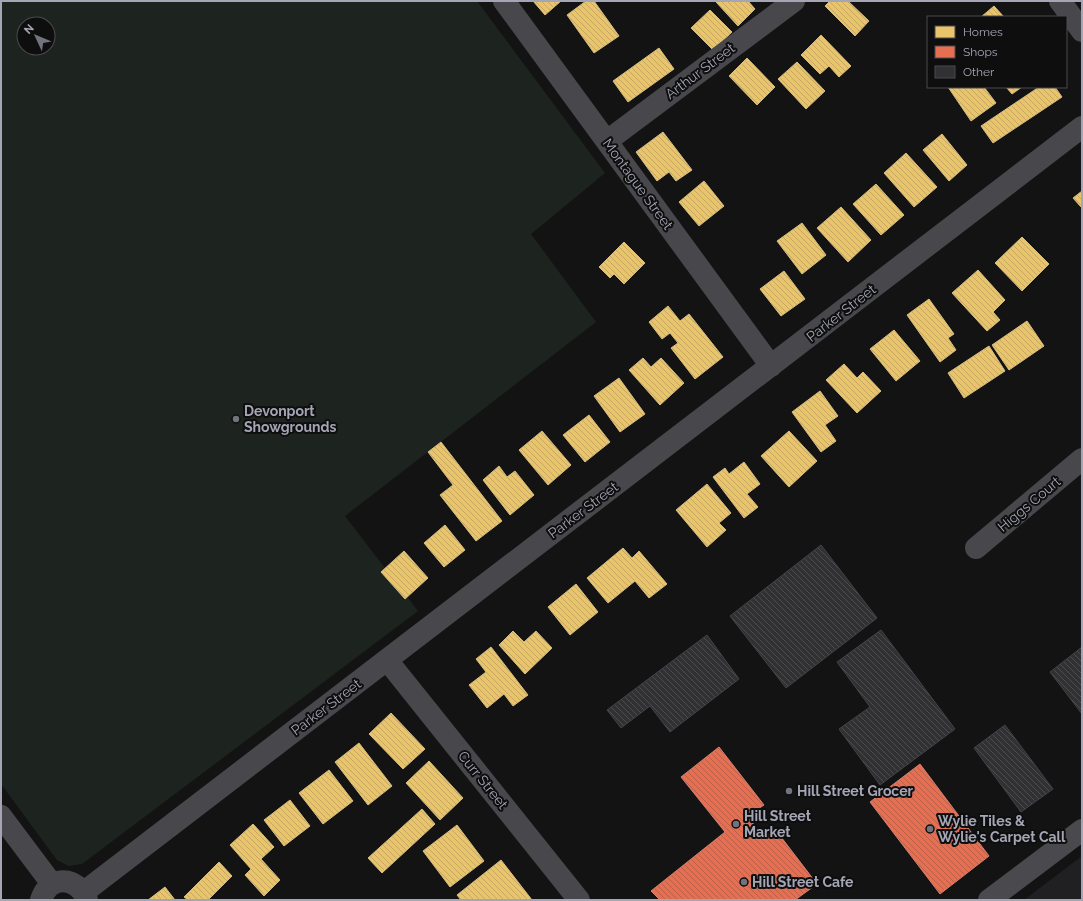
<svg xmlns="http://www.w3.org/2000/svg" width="1083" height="901" viewBox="0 0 1083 901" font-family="Raleway,sans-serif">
	<defs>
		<pattern id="homes-back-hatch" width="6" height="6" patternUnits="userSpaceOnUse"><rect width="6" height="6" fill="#e9c46a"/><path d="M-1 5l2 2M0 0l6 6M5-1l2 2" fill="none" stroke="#c4a760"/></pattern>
		<pattern id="shops-back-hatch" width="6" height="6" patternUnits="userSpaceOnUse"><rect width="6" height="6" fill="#e76f51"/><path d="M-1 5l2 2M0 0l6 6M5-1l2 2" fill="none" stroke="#ba604a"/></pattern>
		<pattern id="building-back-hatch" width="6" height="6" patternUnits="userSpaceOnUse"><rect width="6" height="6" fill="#313133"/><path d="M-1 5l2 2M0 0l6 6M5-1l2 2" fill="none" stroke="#4c4c4e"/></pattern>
	</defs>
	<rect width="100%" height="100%" fill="#131314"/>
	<path fill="#202022" d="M 1082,856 L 1082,900 L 1024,900 Z"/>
	<path fill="#1d241f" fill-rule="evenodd" d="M 1,1 L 477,1 L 605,173 L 531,234 L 596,322 L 345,516 L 418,611 L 82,864 L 69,866 L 57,860 L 1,784 ZM 24,24 L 48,24 L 48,48 L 24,48 Z"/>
	<path fill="url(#homes-back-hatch)" stroke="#d4bb80" d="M 533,1 L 561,1 L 545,15 Z
		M 586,1 L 594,1 L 619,36 L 594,53 L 567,15 Z
		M 717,1 L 748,1 L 755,9 L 738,26 L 716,2 Z
		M 830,1 L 848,1 L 869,21 L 855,36 L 825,6 Z
		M 994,6 L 1004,17 L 981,17 Z
		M 710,10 L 732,32 L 713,50 L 691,28 Z
		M 821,35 L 851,66 L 839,77 L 829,66 L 820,74 L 801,55 Z
		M 659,48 L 674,69 L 628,102 L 613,81 Z
		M 747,58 L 775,87 L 757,105 L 729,76 Z
		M 797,62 L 825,91 L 806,109 L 778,79 Z
		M 948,87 L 984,87 L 996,103 L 971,121 Z
		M 1006,87 L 1022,87 L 1012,94 Z
		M 1039,87 L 1055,87 L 1062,97 L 993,143 L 981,126 Z
		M 663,132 L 692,170 L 676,181 L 669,172 L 657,181 L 636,152 Z
		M 942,134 L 967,165 L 949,181 L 923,150 Z
		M 906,153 L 937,187 L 914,207 L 884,173 Z
		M 704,181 L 724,206 L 699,226 L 679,202 Z
		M 876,184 L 904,215 L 881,235 L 853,204 Z
		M 1082,191 L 1082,206 L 1081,207 L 1073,198 Z
		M 841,207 L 871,240 L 848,262 L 817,228 Z
		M 802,223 L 826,255 L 802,274 L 777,241 Z
		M 1022,237 L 1049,264 L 1022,291 L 995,263 Z
		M 624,242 L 645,263 L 624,284 L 614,274 L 610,278 L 599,267 Z
		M 978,270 L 1005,300 L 993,312 L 1000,320 L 987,331 L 952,293 Z
		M 784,271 L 805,299 L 781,316 L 760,289 Z
		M 929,299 L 954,334 L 948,338 L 956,350 L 940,362 L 907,315 Z
		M 668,306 L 680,321 L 689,314 L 723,357 L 695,379 L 671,348 L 678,343 L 670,333 L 662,339 L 649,322 Z
		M 1027,321 L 1044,346 L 1009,370 L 992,345 Z
		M 894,330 L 920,361 L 896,381 L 870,349 Z
		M 989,346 L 1005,371 L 964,398 L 948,373 Z
		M 643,358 L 651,367 L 661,358 L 684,383 L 660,405 L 629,370 Z
		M 844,364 L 857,378 L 863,372 L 881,391 L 857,413 L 826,380 Z
		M 619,378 L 645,414 L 620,432 L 594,396 Z
		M 820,391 L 838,416 L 825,425 L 836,441 L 821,452 L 792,412 Z
		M 589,415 L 610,442 L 585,462 L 563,435 Z
		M 542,431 L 571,465 L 548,485 L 519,450 Z
		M 789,431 L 817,461 L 789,487 L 761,456 Z
		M 441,442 L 502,521 L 476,541 L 440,495 L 453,485 L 428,452 Z
		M 744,462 L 760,484 L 747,494 L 758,507 L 744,518 L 713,477 L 725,468 L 729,474 Z
		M 499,466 L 507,477 L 515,471 L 534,495 L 510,515 L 483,480 Z
		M 707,484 L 731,513 L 719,523 L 726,530 L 707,547 L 676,510 Z
		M 445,525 L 465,550 L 444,567 L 424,543 Z
		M 623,548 L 632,558 L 639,551 L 667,584 L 649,598 L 635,581 L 608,603 L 587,578 Z
		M 404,551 L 428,578 L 405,599 L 381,572 Z
		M 576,584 L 598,612 L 570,635 L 548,607 Z
		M 513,631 L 524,642 L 536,631 L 552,648 L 525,674 L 499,645 Z
		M 491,647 L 528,695 L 513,706 L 504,694 L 487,708 L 469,685 L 486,672 L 476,659 Z
		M 391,713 L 425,749 L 403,769 L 369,734 Z
		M 359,743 L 392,786 L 368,805 L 335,762 Z
		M 429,761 L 463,798 L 440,820 L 406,783 Z
		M 329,770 L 353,801 L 323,824 L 299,793 Z
		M 290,800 L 310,826 L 284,846 L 264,820 Z
		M 422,809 L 435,824 L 382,873 L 368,858 Z
		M 253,824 L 274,847 L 261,859 L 280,880 L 264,896 L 245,875 L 251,869 L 230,845 Z
		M 457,825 L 484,861 L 450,887 L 423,851 Z
		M 501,860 L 532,900 L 461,900 L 457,895 Z
		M 219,862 L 232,876 L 208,900 L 188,900 L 184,897 Z
		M 165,887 L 175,900 L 148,900 Z"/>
	<path fill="url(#shops-back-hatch)" stroke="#d3806f" d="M 719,747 L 764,805 L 758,809 L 761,813 L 751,821 L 760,832 L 764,828 L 771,837 L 778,833 L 817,884 L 795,900 L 660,900 L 651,891 L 725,832 L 681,777 Z
		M 920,764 L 989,856 L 940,894 L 870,802 Z"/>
	<path fill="url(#building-back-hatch)" stroke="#424348" d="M 821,545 L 877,618 L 786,688 L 730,616 Z
		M 881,630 L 955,729 L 880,785 L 839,729 L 870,707 L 837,662 Z
		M 707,635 L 739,679 L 670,732 L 650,706 L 621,728 L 607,710 Z
		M 1082,647 L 1082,714 L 1050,672 Z
		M 1005,725 L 1053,789 L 1021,812 L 974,748 Z"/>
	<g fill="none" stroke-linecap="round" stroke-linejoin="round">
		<path stroke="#48484c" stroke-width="22" d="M 504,1 L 771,366
			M 1060,1 L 1082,31
			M 607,141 L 794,1
			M 976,548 L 1082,459
			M 387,660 L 579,900
			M 1,816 L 52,884
			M 84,892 L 1082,127
			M 41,900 C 49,874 78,876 87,900"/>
		<path stroke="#4a4a4e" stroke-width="22" d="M 989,900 L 1082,830"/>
	</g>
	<g fill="#71737d" stroke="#0e0e0f" stroke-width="1.5">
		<circle cx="236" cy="419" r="4"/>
		<circle cx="789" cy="791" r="4"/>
		<circle cx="736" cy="824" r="4"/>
		<circle cx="930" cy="829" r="4"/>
		<circle cx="744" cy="882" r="4"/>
	</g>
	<g text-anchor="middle" stroke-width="4" stroke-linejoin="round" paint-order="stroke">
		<g font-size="14" fill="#a4a6b5" stroke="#0e0e0f">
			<text transform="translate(700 71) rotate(-37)" y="5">Arthur Street</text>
			<text transform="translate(638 184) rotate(54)" y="5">Montague Street</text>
			<text transform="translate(841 313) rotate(-38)" y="5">Parker Street</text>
			<text transform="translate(1029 504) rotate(-40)" y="5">Higgs Court</text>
			<text transform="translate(583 510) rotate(-37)" y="5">Parker Street</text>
			<text transform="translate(326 707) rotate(-37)" y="5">Parker Street</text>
			<text transform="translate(483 780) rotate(51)" y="5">Curr Street</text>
		</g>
		<g font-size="14" font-weight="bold" fill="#a4a6b5" stroke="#0e0e0f" text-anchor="start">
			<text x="244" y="416">Devonport<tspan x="244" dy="16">Showgrounds</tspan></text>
			<text x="797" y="796">Hill Street Grocer</text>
			<text x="744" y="821">Hill Street<tspan x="744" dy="16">Market</tspan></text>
			<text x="938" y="826">Wylie Tiles &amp;<tspan x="938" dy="16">Wylie's Carpet Call</tspan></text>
			<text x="752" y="887">Hill Street Cafe</text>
		</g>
	</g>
	<rect width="1083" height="901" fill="none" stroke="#a4a6b5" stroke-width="4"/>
	<rect x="927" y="16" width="140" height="72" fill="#0e0e0f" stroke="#4a4b51"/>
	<rect x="935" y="26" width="20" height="12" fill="#e9c46a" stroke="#4a4b51"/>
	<text x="963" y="36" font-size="12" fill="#a4a6b5">Homes</text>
	<rect x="935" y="46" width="20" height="12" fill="#e76f51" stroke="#4a4b51"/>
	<text x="963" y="56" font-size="12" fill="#a4a6b5">Shops</text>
	<rect x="935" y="66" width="20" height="12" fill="#313133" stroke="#4a4b51"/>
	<text x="963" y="76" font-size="12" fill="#a4a6b5">Other</text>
	<g transform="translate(36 36) rotate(314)"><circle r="19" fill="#0e0e0f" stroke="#4a4b51"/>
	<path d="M0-3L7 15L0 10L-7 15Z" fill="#71737d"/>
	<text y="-6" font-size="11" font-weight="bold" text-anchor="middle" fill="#a4a6b5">N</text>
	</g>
</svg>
